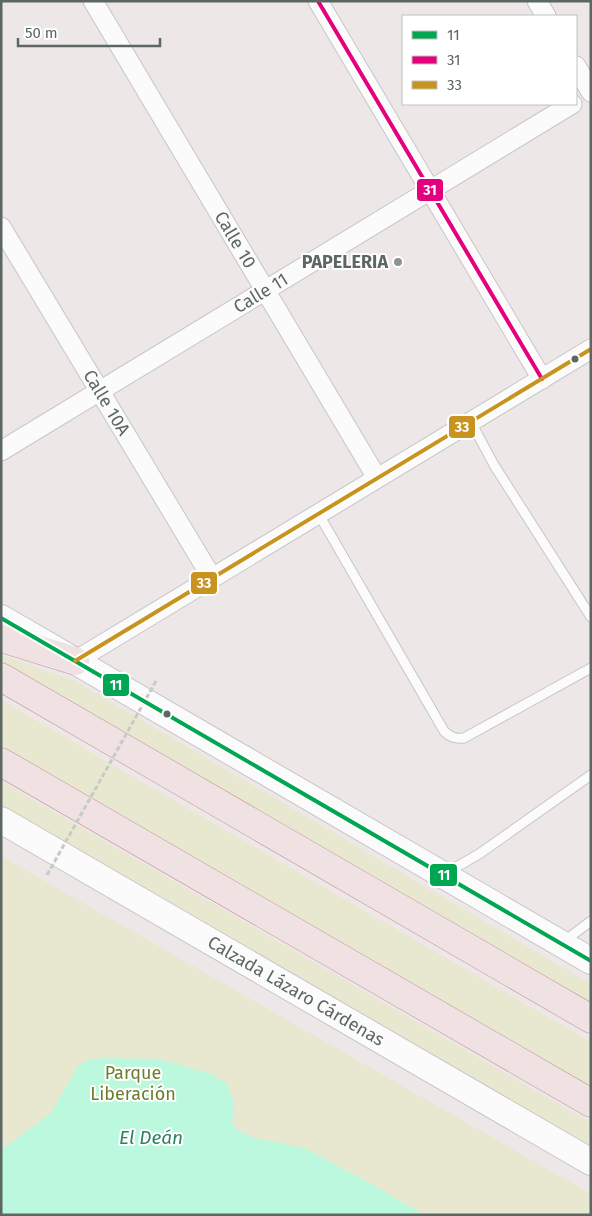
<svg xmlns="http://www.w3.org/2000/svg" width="592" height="1216" viewBox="0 0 592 1216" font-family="'Fira Sans',sans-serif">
	<rect width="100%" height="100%" fill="#ede7e7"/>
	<path fill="#e8e8d1" d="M 1,655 L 75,681 L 591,984 L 591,1011 L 1,667 Z
		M 1,700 L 591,1042 L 591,1091 L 1,749 Z
		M 1,781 L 591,1123 L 591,1147 L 1,808 Z
		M 1,856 L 591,1194 L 591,1215 L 1,1215 Z"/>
	<path fill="#bbf8dd" d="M 106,1058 L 160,1059 L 211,1074 L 227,1084 L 234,1103 L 232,1122 L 237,1130 L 255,1138 L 305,1148 L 380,1189 L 424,1215 L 1,1215 L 1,1150 L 51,1113 L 78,1066 L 89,1059 Z"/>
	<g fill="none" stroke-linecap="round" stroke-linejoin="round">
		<defs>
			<path id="service" d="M 471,422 L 494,465 L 591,617
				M 318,513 L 444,731 C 450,737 455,739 464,738 L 591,668
				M 446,873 L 479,854 L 591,775
				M 563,942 L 591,921"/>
			<g id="minor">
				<path id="s1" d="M 93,1 L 377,478"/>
				<path d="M 318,1 L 542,379"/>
				<path d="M 537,1 L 546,16"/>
				<path d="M 576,66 L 591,92"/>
				<path id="s2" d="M 1,227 L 212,578"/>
				<path id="s3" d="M 1,451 L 572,104"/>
				<path d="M 75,661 L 591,349"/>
			</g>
			<g id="secondary">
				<path d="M 1,618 L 591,961"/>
				<path id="s4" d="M 1,820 L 591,1162"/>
			</g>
			<path id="motorway" d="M 1,638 L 75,661
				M 1,677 L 591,1019
				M 1,762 L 591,1103"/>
		</defs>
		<use href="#service" stroke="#c7c6c6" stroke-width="11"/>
		<use href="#minor" stroke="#c7c6c6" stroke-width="21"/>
		<use href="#secondary" stroke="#c7c6c6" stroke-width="28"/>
		<use href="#motorway" stroke="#c5939c" stroke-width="29"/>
		<use href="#service" stroke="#fcfbfb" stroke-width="9"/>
		<use href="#minor" stroke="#fcfbfb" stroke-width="19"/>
		<use href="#secondary" stroke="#fcfbfb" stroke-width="26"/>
		<use href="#motorway" stroke="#f0e1e3" stroke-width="28"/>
		<path stroke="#c7cbc6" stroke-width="3" stroke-dasharray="5 2.5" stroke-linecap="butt" d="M 47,875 L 156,681"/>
		<defs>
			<path id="bus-1" d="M 1,618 L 591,961"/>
			<path id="bus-2" d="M 318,1 L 542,379"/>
			<path id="bus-3" d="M 75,661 L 591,349"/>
		</defs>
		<use href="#bus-1" stroke="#fff" stroke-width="8"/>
		<use href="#bus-2" stroke="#fff" stroke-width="8"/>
		<use href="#bus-3" stroke="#fff" stroke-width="8"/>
		<use href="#bus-1" stroke="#00a651" stroke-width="4"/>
		<use href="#bus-2" stroke="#e5007d" stroke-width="4"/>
		<use href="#bus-3" stroke="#c8931e" stroke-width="4"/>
	</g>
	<circle fill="#8f9391" stroke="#fff" stroke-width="2" cx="398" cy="262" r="5"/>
	<g fill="#5c6663" stroke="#fff" stroke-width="2">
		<circle cx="575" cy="359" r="4.5"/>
		<circle cx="167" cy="714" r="4.5"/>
	</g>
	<g text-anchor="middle" stroke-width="4" stroke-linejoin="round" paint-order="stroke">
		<g font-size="18" fill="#5c6663" stroke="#fff">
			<text dy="6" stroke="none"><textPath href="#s1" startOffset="278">Calle 10</textPath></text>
			<text dy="6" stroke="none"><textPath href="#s3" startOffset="304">Calle 11</textPath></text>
			<text dy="6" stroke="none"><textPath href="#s2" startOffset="205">Calle 10A</textPath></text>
			<text dy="6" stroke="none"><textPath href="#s4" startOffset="341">Calzada Lázaro Cárdenas</textPath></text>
		</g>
		<g font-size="18" font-weight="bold" fill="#5c6663" stroke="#fff" text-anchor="end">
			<text x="388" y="268">PAPELERIA</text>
		</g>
		<g font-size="18" fill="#6e7d2c" stroke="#fff">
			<text x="133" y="1079">Parque<tspan x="133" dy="21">Liberación</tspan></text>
		</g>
		<g font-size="19" font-style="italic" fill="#2d8163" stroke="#fff">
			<text x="151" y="1144">El Deán</text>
		</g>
	</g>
	<g stroke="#fff" stroke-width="2">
		<rect x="416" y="178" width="28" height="24" rx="5" fill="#e5007d"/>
		<rect x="448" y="415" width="28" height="24" rx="5" fill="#c8931e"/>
		<rect x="190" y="571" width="28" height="24" rx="5" fill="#c8931e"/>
		<rect x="102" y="673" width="28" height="24" rx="5" fill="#00a651"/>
		<rect x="429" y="863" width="29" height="24" rx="5" fill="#00a651"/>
	</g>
	<g font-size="14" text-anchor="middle" font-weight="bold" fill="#fff">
		<text x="430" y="195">31</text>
		<text x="462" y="432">33</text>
		<text x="204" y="588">33</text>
		<text x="116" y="690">11</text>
		<text x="444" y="880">11</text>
	</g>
	<rect width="592" height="1216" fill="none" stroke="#5c6663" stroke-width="5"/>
	<rect x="402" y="15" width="175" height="90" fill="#ffffff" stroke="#bec2c1"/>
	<rect x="412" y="31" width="25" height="8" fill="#00a651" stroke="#bec2c1"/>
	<text x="447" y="40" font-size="15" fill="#5c6663">11</text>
	<rect x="412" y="56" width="25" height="8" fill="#e5007d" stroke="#bec2c1"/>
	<text x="447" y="65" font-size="15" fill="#5c6663">31</text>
	<rect x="412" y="81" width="25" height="8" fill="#c8931e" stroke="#bec2c1"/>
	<text x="447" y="90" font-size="15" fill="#5c6663">33</text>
	<path d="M18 38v8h142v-8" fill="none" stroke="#5c6663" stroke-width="2.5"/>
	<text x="25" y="38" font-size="15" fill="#5c6663" stroke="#ffffff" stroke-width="4" paint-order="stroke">50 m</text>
</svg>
